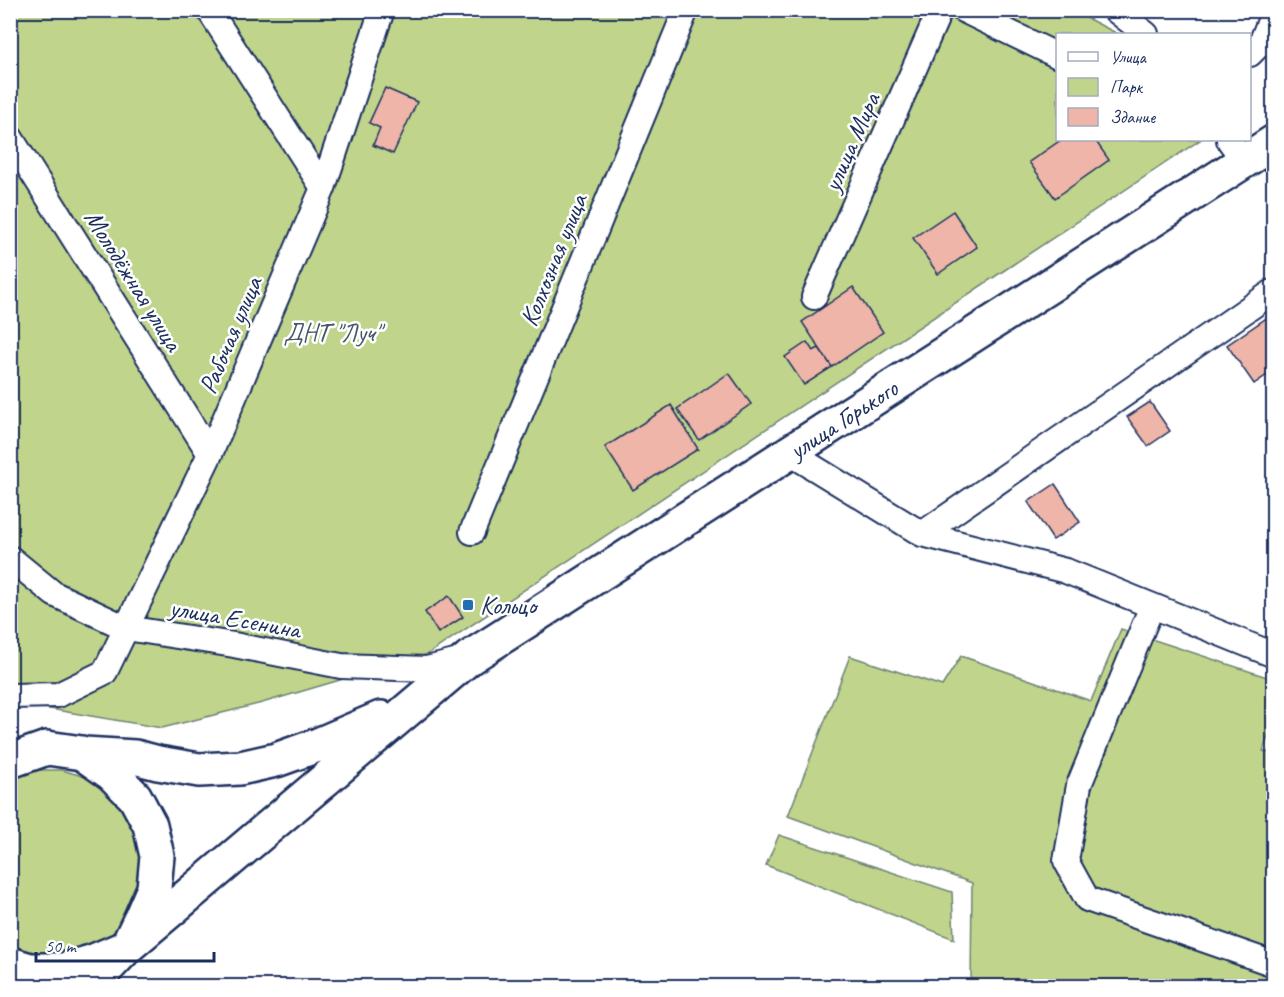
<svg xmlns="http://www.w3.org/2000/svg" width="1284" height="997" viewBox="0 0 1284 997" font-family="Caveat,sans-serif">
	<rect width="100%" height="100%" fill="#fff"/>
	<filter id="ink" filterUnits="userSpaceOnUse"><feTurbulence type="fractalNoise" baseFrequency=".0167" numOctaves="2"/><feDisplacementMap in="SourceGraphic" scale="12" xChannelSelector="R" yChannelSelector="G"/><feConvolveMatrix kernelMatrix="1 2 1 2 8 2 1 2 1" color-interpolation-filters="sRGB"/></filter>
	<g filter="url(#ink)">
		<path fill="#c0d58b" stroke="#6e8274" stroke-width="1.5" d="M 11,11 L 1073,11 L 1118,34 L 1058,34 L 1058,140 L 1200,140 L 428,654 L 262,703 L 162,728 L 26,705 L 11,700 Z
			M 1121,629 L 1273,679 L 1273,722 L 1263,751 L 1274,754 L 1273,986 L 971,986 L 972,883 L 788,816 L 850,656 L 942,686 L 961,656 L 1091,701 Z
			M 36,770 L 62,770 L 89,778 L 111,792 L 129,812 L 144,863 L 129,914 L 111,935 L 89,949 L 36,957 L 11,950 L 10,778 Z
			M 779,835 L 952,892 L 954,939 L 766,865 Z"/>
		<path fill="#eeb5a8" stroke="#1b2f5e" stroke-width="1.5" d="M 385,88 L 417,102 L 393,154 L 373,145 L 380,128 L 369,123 Z
			M 1061,140 L 1095,140 L 1109,160 L 1055,198 L 1029,162 Z
			M 953,211 L 977,247 L 938,274 L 913,238 Z
			M 853,287 L 883,332 L 832,367 L 802,322 Z
			M 1274,313 L 1274,370 L 1254,384 L 1227,345 Z
			M 807,342 L 813,351 L 819,348 L 832,367 L 804,385 L 785,357 Z
			M 729,373 L 751,404 L 699,440 L 677,409 Z
			M 1150,402 L 1170,431 L 1148,446 L 1127,417 Z
			M 671,405 L 698,449 L 633,490 L 605,447 Z
			M 1055,484 L 1080,522 L 1053,540 L 1028,502 Z
			M 449,596 L 463,617 L 438,633 L 425,612 Z"/>
		<g fill="none" stroke-linecap="round" stroke-linejoin="round">
			<defs>
				<path id="minor" d="M 209,10 L 323,188
					M 963,10 L 1058,56
					M 1115,10 L 1146,34
					M 1250,54 L 1261,43 L 1274,11
					M 10,137 L 210,454
					M 1229,140 L 1244,161
					M 814,297 L 940,10
					M 790,453 L 922,534 L 1274,291
					M 472,532 L 686,10
					M 922,534 L 1066,571 L 1274,655
					M 10,558 L 54,594 L 126,628 L 234,645 L 341,666 L 427,669 L 463,660
					M 1152,606 L 1079,785 L 1066,861 L 1087,899 L 1274,964
					M 10,696 L 58,695 L 105,672 L 210,454 L 323,188 L 382,10"/>
				<path id="secondary" d="M 84,754 L 135,757 L 158,763 L 199,770 L 240,768 L 276,760 L 318,745 L 381,718
					M 10,761 L 47,748 L 82,753 L 112,774 L 135,797 L 150,825 L 157,856 L 154,888 L 141,918 L 127,947 L 94,961 L 63,970 L 30,970 L 10,964
					M 90,986 L 127,947 L 469,658 L 1274,142"/>
			</defs>
			<use href="#minor" stroke="#1b2f5e" stroke-width="28"/>
			<use href="#secondary" stroke="#1b2f5e" stroke-width="38"/>
			<use href="#minor" stroke="#fff" stroke-width="24"/>
			<use href="#secondary" stroke="#fff" stroke-width="33"/>
		</g>
	</g>
	<rect fill="#1f6fb2" stroke="#fff" stroke-width="2" x="462" y="599" width="12" height="12" rx="3"/>
	<g text-anchor="middle" stroke-width="5" stroke-linejoin="round" paint-order="stroke">
		<g font-size="26" fill="#1b2f5e" stroke="#fff">
			<text transform="translate(851 142) rotate(-66)" y="9">улица Мира</text>
			<text transform="translate(553 260) rotate(-68)" y="9">Колхозная улица</text>
			<text transform="translate(134 280) rotate(58)" y="9">Молодёжная улица</text>
			<text transform="translate(230 335) rotate(-67)" y="9">Рабочая улица</text>
			<text transform="translate(843 419) rotate(-33)" y="9">улица Горького</text>
			<text transform="translate(235 618) rotate(10)" y="9">улица Есенина</text>
		</g>
		<g font-size="26" fill="#445869" stroke="#fff">
			<text x="332" y="341">ДНТ "Луч"</text>
		</g>
		<g font-size="26" fill="#1b2f5e" stroke="#fff" text-anchor="start">
			<text x="480" y="614">Кольцо</text>
		</g>
	</g>
	<rect width="1284" height="997" fill="none" stroke="#fff" stroke-width="36"/>
	<rect x="18" y="18" width="1248" height="961" fill="none" stroke="#1b2f5e" stroke-width="2" filter="url(#ink)"/>
	<rect x="1056" y="33" width="195" height="108" fill="#ffffff" stroke="#a4acbf" stroke-width="1.5"/>
	<rect x="1068" y="52" width="30" height="9" fill="#ffffff" stroke="#a4acbf" stroke-width="1.5"/>
	<text x="1110" y="63" font-size="18" fill="#1b2f5e">Улица</text>
	<rect x="1068" y="78" width="30" height="18" fill="#c0d58b" stroke="#a4acbf" stroke-width="1.5"/>
	<text x="1110" y="93" font-size="18" fill="#1b2f5e">Парк</text>
	<rect x="1068" y="108" width="30" height="18" fill="#eeb5a8" stroke="#a4acbf" stroke-width="1.5"/>
	<text x="1110" y="123" font-size="18" fill="#1b2f5e">Здание</text>
	<path d="M36 952v9h178v-9" fill="none" stroke="#1b2f5e" stroke-width="3"/>
	<text x="45" y="952" font-size="18" fill="#1b2f5e" stroke="#ffffff" stroke-width="4.5" paint-order="stroke">50 m</text>
</svg>
